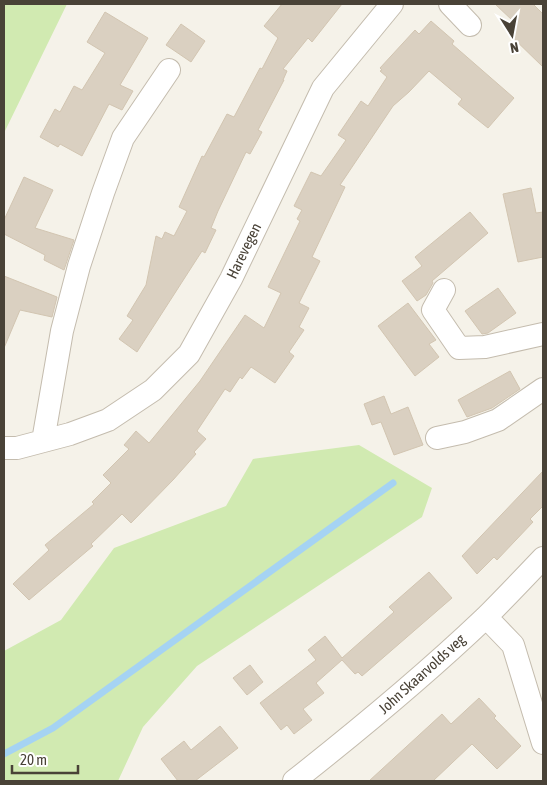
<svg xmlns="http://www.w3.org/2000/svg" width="547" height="785" viewBox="0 0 547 785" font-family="'Asap Condensed',sans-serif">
	<rect width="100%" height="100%" fill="#f5f2e9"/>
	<path fill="#d1eab1" d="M 4,4 L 67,4 L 4,133 Z
		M 359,445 L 432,488 L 422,517 L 197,666 L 143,727 L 118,781 L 4,781 L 4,651 L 61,620 L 114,548 L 226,506 L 253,459 Z"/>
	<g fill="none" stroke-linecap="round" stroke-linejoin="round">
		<path stroke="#a5d3f3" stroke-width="7" d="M 4,754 L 53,728 L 393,483"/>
	</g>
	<path fill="#dad0c1" stroke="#d2c5b1" d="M 282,4 L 342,4 L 312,42 L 308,38 L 283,69 L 287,71 L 283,80 L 284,80 L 258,130 L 262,132 L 250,154 L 246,152 L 218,211 L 211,228 L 216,230 L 205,253 L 202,251 L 137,352 L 119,339 L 133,320 L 127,316 L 146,285 L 156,236 L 162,239 L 165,232 L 174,236 L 187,211 L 179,207 L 202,156 L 204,157 L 227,114 L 234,117 L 260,68 L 262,69 L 278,38 L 264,26 Z
		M 495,4 L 533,4 L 543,14 L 543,67 L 505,30 L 513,21 Z
		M 105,12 L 148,38 L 120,85 L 133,91 L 122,110 L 109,104 L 82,156 L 60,144 L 58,147 L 40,137 L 55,109 L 60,112 L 74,86 L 82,90 L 105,53 L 87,42 Z
		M 431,21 L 454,41 L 452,44 L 514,98 L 488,128 L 458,104 L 462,99 L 429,71 L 409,92 L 393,106 L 340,185 L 345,187 L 312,257 L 320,261 L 299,303 L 309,308 L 299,327 L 304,330 L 289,352 L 294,356 L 275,383 L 251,367 L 242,379 L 240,377 L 230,392 L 225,389 L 197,431 L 206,439 L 194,452 L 196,454 L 173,480 L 131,523 L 122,514 L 91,544 L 93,546 L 29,600 L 13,584 L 49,550 L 45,545 L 94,504 L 92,502 L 111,483 L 103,475 L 129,449 L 124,445 L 136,431 L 149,443 L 200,381 L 245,315 L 264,328 L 281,293 L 268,287 L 300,221 L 297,219 L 302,210 L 294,206 L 311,172 L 321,176 L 346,140 L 338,135 L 361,101 L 368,106 L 387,77 L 380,71 L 382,70 L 380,68 L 415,30 L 419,34 Z
		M 181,24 L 205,41 L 191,62 L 166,45 Z
		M 24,177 L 53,190 L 35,228 L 74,240 L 64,270 L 44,260 L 45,255 L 4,234 L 4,220 Z
		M 531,188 L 536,213 L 543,212 L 543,257 L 518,262 L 503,194 Z
		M 470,212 L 488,233 L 432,281 L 433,283 L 426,295 L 417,301 L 402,281 L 422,266 L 415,257 Z
		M 4,276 L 57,297 L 52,317 L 20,310 L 4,348 Z
		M 498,288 L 516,313 L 488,333 L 482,334 L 465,311 Z
		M 408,303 L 436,340 L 429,344 L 439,357 L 415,376 L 378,326 Z
		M 510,371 L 520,389 L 492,408 L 467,417 L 458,400 Z
		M 384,396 L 391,414 L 408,407 L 423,445 L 394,455 L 381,422 L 372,425 L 364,404 Z
		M 543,471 L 543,506 L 530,519 L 533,522 L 497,560 L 494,557 L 477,574 L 462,556 Z
		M 429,572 L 452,598 L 362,676 L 358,672 L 355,674 L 342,660 L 316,683 L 324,693 L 303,709 L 312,720 L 294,734 L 287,725 L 281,730 L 260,703 L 316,660 L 308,650 L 325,636 L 342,658 L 394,612 L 389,607 Z
		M 250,665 L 263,682 L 247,695 L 233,678 Z
		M 479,698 L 496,716 L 494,718 L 521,746 L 497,769 L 472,744 L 433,781 L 369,781 L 442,714 L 451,724 Z
		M 220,726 L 238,748 L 195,781 L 178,781 L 161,759 L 184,741 L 191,750 Z"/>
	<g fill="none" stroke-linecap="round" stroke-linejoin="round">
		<defs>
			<path id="minor" d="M 450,4 L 470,25
				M 444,290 L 433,310 L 459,348 L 485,347 L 543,334
				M 437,438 L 465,432 L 498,420 L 543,389
				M 43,441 L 62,331 L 79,266 L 103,193 L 123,138 L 169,70
				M 4,448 L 17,448 L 70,434 L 108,420 L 153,390 L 189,354 L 231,279 L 323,88 L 392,4
				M 486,617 L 513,645 L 543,743
				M 294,781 C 360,729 424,676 485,618 C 505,598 524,578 543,558"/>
		</defs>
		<use href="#minor" stroke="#c4bcae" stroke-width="24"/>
		<use href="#minor" stroke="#fff" stroke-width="22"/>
	</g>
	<g text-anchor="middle" stroke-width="4" stroke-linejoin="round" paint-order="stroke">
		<g font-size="15" fill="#494237" stroke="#fff">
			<text transform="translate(244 251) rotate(-64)" y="5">Harevegen</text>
			<text transform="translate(422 674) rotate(-42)" y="5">John Skaarvolds veg</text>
		</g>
	</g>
	<rect width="547" height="785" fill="none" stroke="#494237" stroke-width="10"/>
	<g transform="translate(512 35) rotate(169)" stroke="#ffffff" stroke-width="4" paint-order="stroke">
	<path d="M0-4L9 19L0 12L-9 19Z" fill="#494237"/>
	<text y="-8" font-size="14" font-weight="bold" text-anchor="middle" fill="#494237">N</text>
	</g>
	<path d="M12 765v8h66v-8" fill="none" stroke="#494237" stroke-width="2.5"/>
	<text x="20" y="765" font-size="15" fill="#494237" stroke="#ffffff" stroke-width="4" paint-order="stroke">20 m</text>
</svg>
